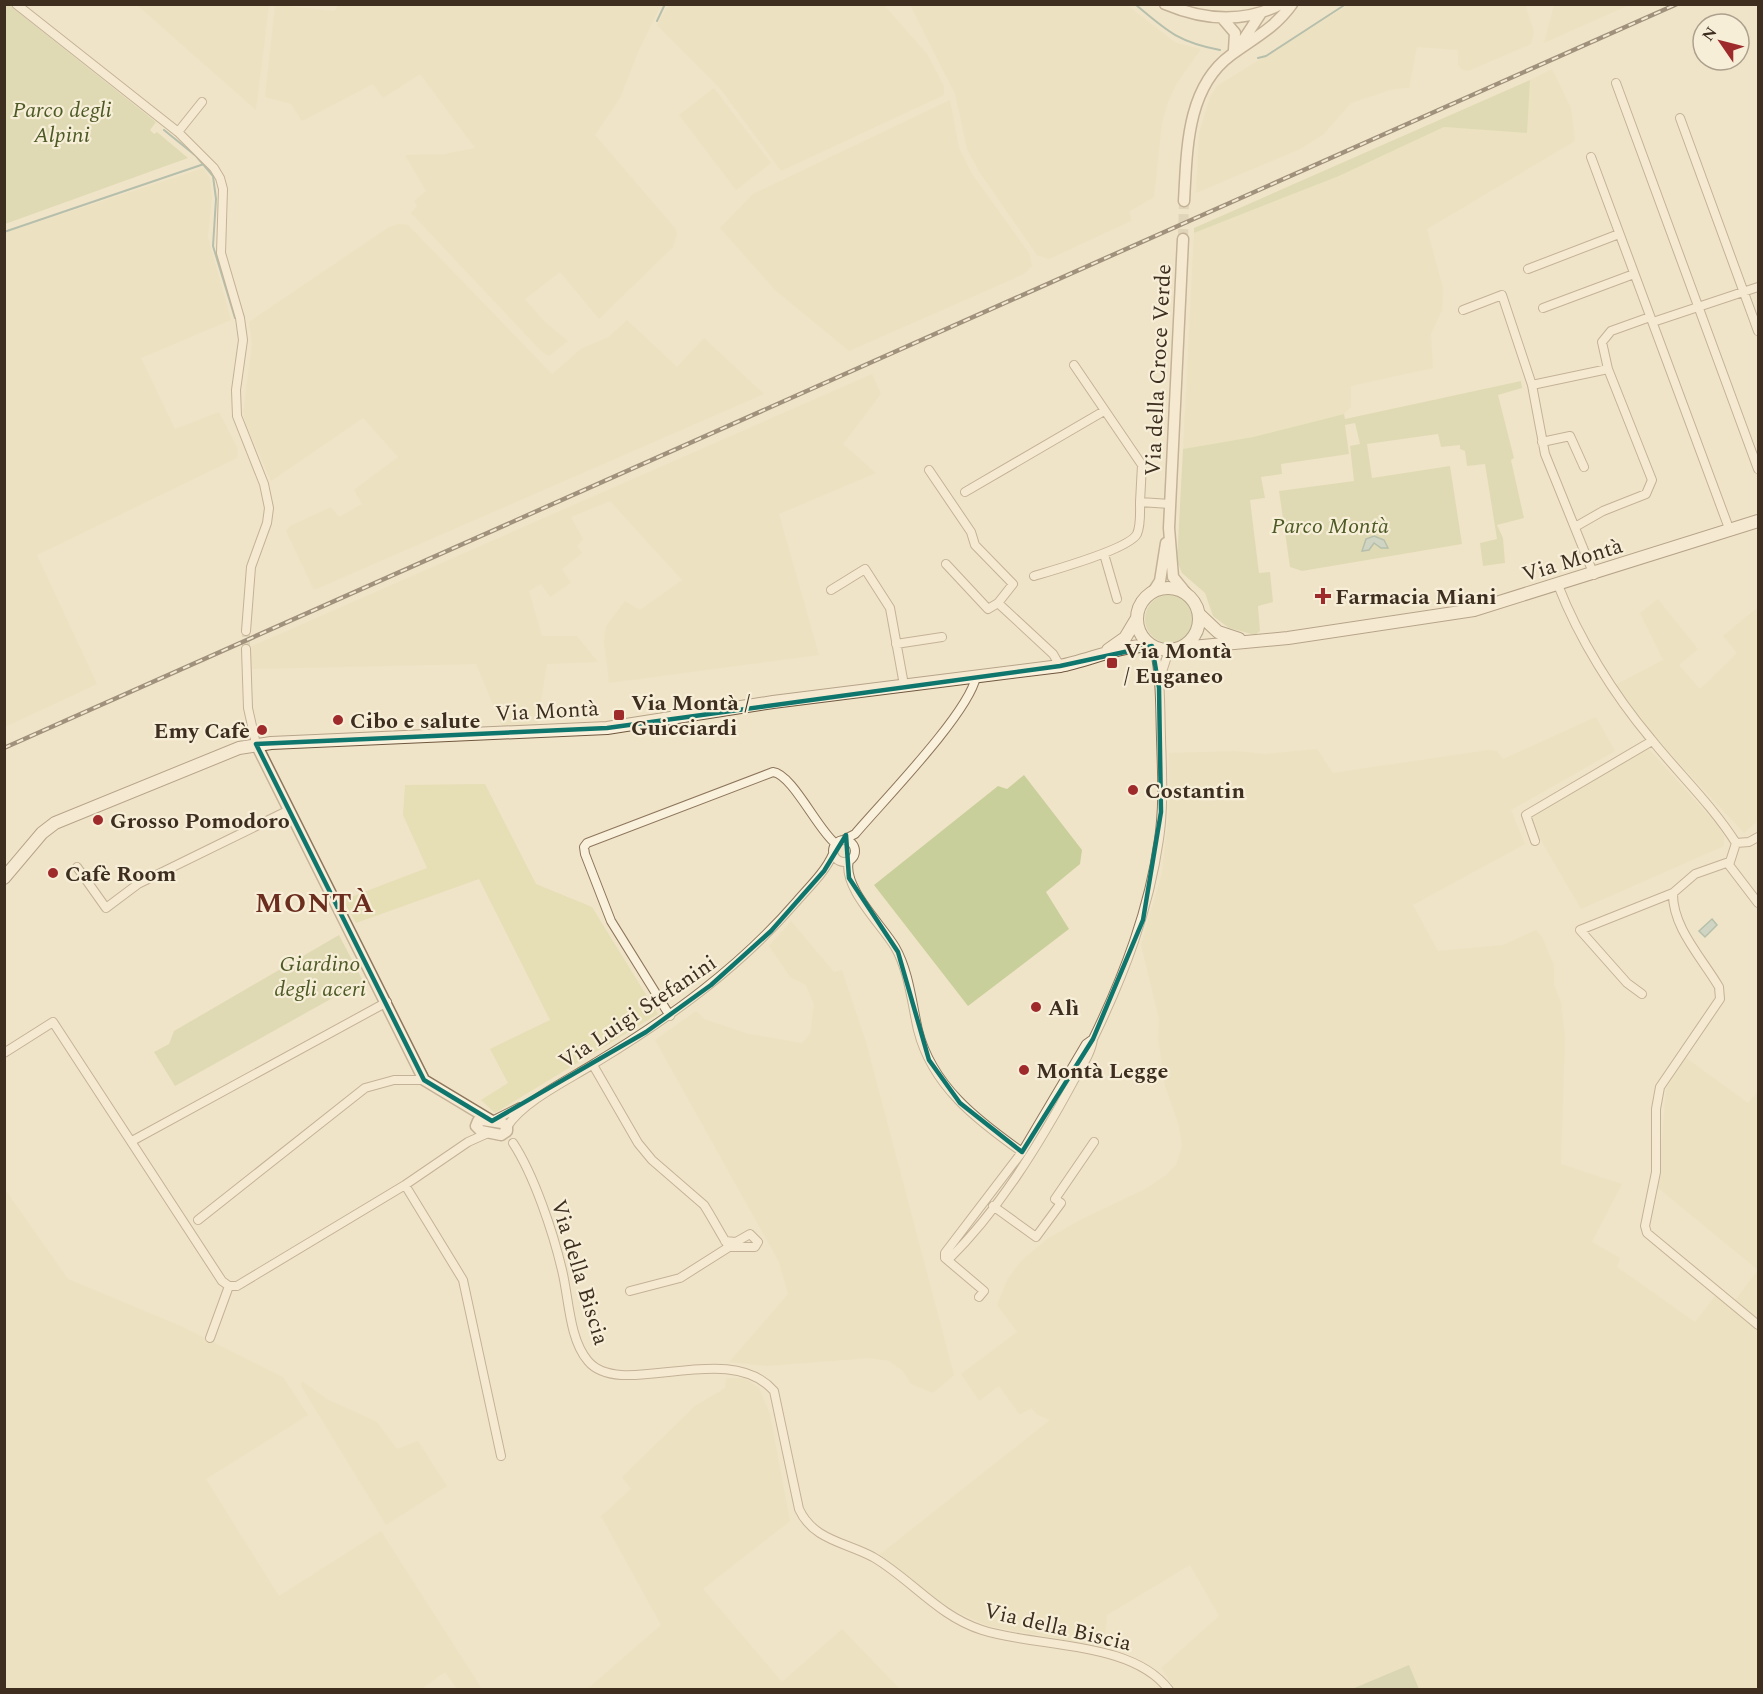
<svg xmlns="http://www.w3.org/2000/svg" width="1763" height="1694" viewBox="0 0 1763 1694" font-family="Spectral,serif">
	<rect width="100%" height="100%" fill="#f0e4c8"/>
	<path fill="#e6deb5" d="M 340,4 L 661,5 L 639,50 L 620,98 L 595,135 L 675,228 L 677,234 L 673,247 L 599,319 L 560,272 L 525,299 L 544,321 L 568,341 L 549,356 L 541,351 L 411,213 L 417,206 L 414,201 L 426,191 L 405,155 L 445,154 L 475,148 L 420,74 L 383,98 L 373,84 L 302,121 L 291,104 L 265,97 L 275,5 L 334,11 Z
		M 1350,4 L 1529,5 L 1526,7 L 1534,32 L 1531,44 L 1468,71 L 1461,69 L 1458,65 L 1458,50 L 1417,47 L 1409,88 L 1393,89 L 1351,103 L 1324,134 L 1300,149 L 1196,193 L 1199,133 L 1210,97 L 1217,86 Z
		M 137,5 L 269,5 L 256,110 Z
		M 668,5 L 884,5 L 927,54 L 944,86 L 944,95 L 781,171 L 719,87 L 657,25 Z
		M 910,5 L 1127,5 L 1176,43 L 1201,49 L 1177,83 L 1168,102 L 1162,123 L 1154,197 L 1130,211 L 1131,221 L 1049,259 L 1037,255 L 980,173 L 967,149 L 955,94 Z
		M 1554,5 L 1554,4 L 1629,5 L 1544,43 Z
		M 1552,69 L 1571,108 L 1575,141 L 1427,229 L 1443,288 L 1442,310 L 1431,334 L 1433,368 L 1351,386 L 1351,407 L 1344,414 L 1253,437 L 1183,449 L 1194,233 L 1339,176 L 1444,127 L 1526,133 L 1530,80 Z
		M 714,88 L 771,163 L 736,190 L 679,115 Z
		M 950,100 L 959,148 L 972,174 L 1029,253 L 1032,266 L 1024,274 L 849,351 L 775,290 L 720,228 L 753,194 Z
		M 204,168 L 210,179 L 212,197 L 208,237 L 231,320 L 141,358 L 175,429 L 219,412 L 238,449 L 237,458 L 37,555 L 97,684 L 5,727 L 4,233 Z
		M 399,224 L 408,225 L 552,374 L 582,348 L 609,337 L 627,320 L 677,367 L 704,338 L 764,394 L 314,590 L 286,531 L 290,526 L 331,507 L 339,517 L 362,504 L 354,490 L 398,457 L 363,418 L 271,481 L 246,425 L 243,413 L 252,344 L 249,322 L 389,227 Z
		M 872,374 L 881,394 L 843,444 L 876,473 L 779,514 L 819,655 L 609,683 L 604,641 L 606,626 L 625,601 L 640,610 L 682,580 L 610,501 L 571,517 L 583,539 L 577,546 L 582,553 L 562,569 L 571,583 L 550,597 L 541,584 L 529,591 L 542,636 L 577,636 L 598,662 L 547,664 L 537,726 L 503,729 L 476,664 L 251,669 L 250,647 Z
		M 1658,599 L 1698,649 L 1679,665 L 1700,689 L 1737,653 L 1723,636 L 1758,607 L 1758,821 L 1744,833 L 1648,730 L 1615,685 L 1663,660 L 1640,613 Z
		M 1596,717 L 1615,751 L 1511,810 L 1525,844 L 1413,905 L 1438,951 L 1503,945 L 1536,930 L 1542,937 L 1554,965 L 1554,985 L 1561,1002 L 1565,1038 L 1561,1164 L 1622,1184 L 1592,1242 L 1620,1258 L 1617,1267 L 1695,1322 L 1715,1296 L 1730,1307 L 1758,1270 L 1658,1188 L 1666,1089 L 1685,1057 L 1748,1103 L 1758,1091 L 1758,1689 L 1419,1689 L 1409,1665 L 1352,1689 L 1175,1689 L 1161,1668 L 1219,1616 L 1190,1565 L 1107,1615 L 1104,1647 L 988,1626 L 940,1604 L 879,1555 L 1050,1420 L 1038,1415 L 1031,1408 L 1020,1415 L 999,1386 L 979,1401 L 961,1374 L 1017,1332 L 997,1305 L 1008,1278 L 1021,1261 L 1047,1239 L 1080,1220 L 1147,1188 L 1166,1175 L 1176,1165 L 1182,1146 L 1179,1126 L 1165,1086 L 1158,1039 L 1159,1019 L 1141,945 L 1162,873 L 1170,799 L 1169,753 L 1235,751 L 1266,754 L 1317,749 L 1333,773 L 1488,750 L 1497,751 L 1503,759 Z
		M 1647,747 L 1719,827 L 1724,837 L 1724,846 L 1581,909 L 1539,837 L 1530,819 L 1532,814 Z
		M 485,784 L 536,884 L 592,907 L 658,1014 L 495,1113 L 481,1100 L 508,1083 L 490,1049 L 550,1020 L 479,879 L 356,923 L 343,900 L 427,868 L 403,815 L 405,785 Z
		M 791,921 L 834,972 L 842,970 L 866,1042 L 954,1375 L 933,1393 L 911,1384 L 903,1371 L 889,1361 L 870,1358 L 766,1366 L 729,1362 L 788,1294 L 779,1262 L 655,1040 L 696,1011 L 704,1019 L 749,1034 L 802,1043 L 810,1034 L 814,1005 L 806,985 L 790,977 L 769,946 Z
		M 4,1188 L 68,1279 L 183,1327 L 283,1377 L 308,1415 L 206,1479 L 279,1596 L 381,1531 L 482,1689 L 457,1689 L 445,1672 L 420,1690 L 5,1689 Z
		M 726,1378 L 745,1378 L 759,1388 L 770,1414 L 790,1521 L 703,1589 L 782,1682 L 842,1629 L 900,1689 L 586,1690 L 661,1625 L 601,1516 L 631,1489 L 622,1477 L 695,1406 L 725,1388 Z
		M 302,1381 L 327,1399 L 377,1422 L 397,1449 L 418,1441 L 447,1486 L 386,1525 L 301,1386 Z"/>
	<path fill="#c9cf9b" d="M 4,5 L 9,5 L 156,122 L 150,130 L 154,134 L 157,132 L 188,158 L 5,224 Z
		M 1530,80 L 1527,133 L 1444,127 L 1339,176 L 1194,233 L 1194,228 Z
		M 1521,381 L 1522,388 L 1498,395 L 1514,458 L 1511,460 L 1524,518 L 1497,525 L 1503,538 L 1505,563 L 1483,566 L 1480,543 L 1497,539 L 1485,464 L 1467,466 L 1465,451 L 1460,449 L 1460,445 L 1441,447 L 1438,434 L 1367,444 L 1372,478 L 1450,466 L 1462,544 L 1302,571 L 1290,567 L 1279,491 L 1354,481 L 1350,446 L 1360,444 L 1355,423 L 1345,425 L 1349,454 L 1281,464 L 1282,474 L 1261,477 L 1265,498 L 1250,500 L 1259,573 L 1270,572 L 1273,602 L 1258,606 L 1260,631 L 1255,635 L 1229,628 L 1213,616 L 1205,593 L 1182,573 L 1177,561 L 1183,449 L 1253,437 L 1344,414 L 1345,419 Z
		M1145 619a24 24 0 1 1 48 0a24 24 0 1 1-48 0Z
		M 1024,775 L 1082,850 L 1080,864 L 1046,892 L 1069,929 L 968,1006 L 874,885 L 998,786 L 1007,789 Z
		M 339,935 L 363,981 L 175,1086 L 154,1052 L 169,1044 L 174,1031 Z"/>
	<path fill="#bfc49a" d="M 1409,1665 L 1419,1689 L 1352,1689 Z"/>
	<path fill="#a9c4bc" stroke="#6f938a" stroke-width="1.5" d="M 1374,536 L 1384,540 L 1388,548 L 1381,548 L 1374,543 L 1369,550 L 1362,551 L 1366,539 Z
		M 1712,919 L 1717,925 L 1705,937 L 1699,931 Z"/>
	<g fill="none" stroke-linecap="round" stroke-linejoin="round">
		<path stroke="#6f938a" stroke-width="2" d="M 1135,4 C 1167,31 1178,42 1220,50
			M 657,21 L 665,4
			M 1258,58 L 1266,56 L 1346,4
			M 164,130 L 196,156 L 213,176 L 216,199 L 213,246 L 235,318
			M 4,232 L 204,164"/>
		<path stroke="#ccc0a6" stroke-width="8" stroke-dasharray="8 4" stroke-linecap="butt" d="M 246,649 L 246,631"/>
		<path stroke="#ccc0a6" stroke-width="10" stroke-dasharray="10 5" stroke-linecap="butt" d="M 1183,239 L 1184,201"/>
		<defs>
			<path id="minor" d="M 16,4 L 178,132 L 214,168 L 220,178 L 223,189 L 221,253 L 240,318 L 243,340 L 236,390 L 237,416 L 264,484 L 269,508 L 267,523 L 251,567 L 246,631
				M 1616,83 L 1758,469
				M 1680,118 L 1758,331
				M 178,132 L 202,102
				M 1591,157 L 1730,531
				M 1528,269 L 1619,234
				M 1543,308 L 1634,274
				M 1463,310 L 1502,295 L 1532,385 L 1545,454 L 1594,575
				M 1653,322 L 1758,287
				M 1074,365 L 1142,465 L 1140,502
				M 1532,385 L 1608,369
				M 1542,442 L 1570,436 L 1584,467
				M 929,470 L 971,532 L 975,545 L 1013,584 L 998,603 L 1053,654 L 1060,666
				M 965,492 L 1104,411
				M 1575,527 L 1603,511 L 1646,494 L 1652,480 L 1608,369 L 1602,342 L 1611,331 L 1650,317
				M 1104,554 L 1117,599
				M 946,564 L 988,609 L 998,603
				M 1034,576 C 1054,570 1129,549 1137,534 C 1141,525 1140,512 1140,502 L 1170,504
				M 1558,585 C 1579,639 1614,695 1651,739 C 1679,774 1712,805 1736,843
				M 831,590 L 865,569 L 890,608 L 904,685
				M 896,644 L 942,637
				M 246,649 L 248,708 L 256,744
				M 1161,675 L 1169,650
				M 845,839 L 855,834 C 883,801 968,714 976,677
				M833 851a11 11 0 1 1 22 0a11 11 0 1 1-22 0Z
				M 1535,841 L 1526,815 L 1652,741
				M 1736,843 L 1729,865 L 1758,903
				M 1736,843 L 1749,842 L 1758,837
				M 849,861 C 842,887 882,925 895,947 C 909,971 912,1004 918,1030 C 932,1086 977,1120 1022,1152
				M 1729,862 L 1695,874 L 1673,893 C 1672,927 1702,958 1719,987 L 1720,999 L 1660,1087 L 1656,1109 L 1656,1172 L 1645,1226 L 1647,1233 L 1758,1325
				M 77,867 L 106,908 L 138,884 L 289,810
				M 1642,994 L 1627,983 L 1580,930 L 1673,893
				M 670,1016 L 611,921 L 585,854 L 584,847 L 587,843 L 773,772 C 792,774 818,830 835,843
				M 4,1053 L 53,1022 L 222,1281 L 229,1286
				M 593,1065 L 638,1143 L 652,1160 L 704,1205 C 713,1219 720,1233 729,1247 L 755,1247 L 758,1242 L 750,1234 L 736,1242 L 725,1241
				M 492,1121 L 520,1107
				M 507,1127 C 523,1101 570,1079 595,1063 C 671,1017 739,968 797,901 C 810,886 825,872 833,854
				M 132,1141 L 387,1002
				M 513,1143 C 534,1175 553,1232 562,1270 C 569,1298 569,1339 588,1361 C 621,1401 728,1338 774,1391 L 799,1509 C 813,1540 845,1542 873,1557 C 911,1579 938,1616 982,1630 C 1037,1648 1132,1640 1169,1690
				M 405,1185 L 463,1280 L 501,1456
				M 993,1206 L 1036,1237 L 1061,1203 L 1055,1199 L 1094,1142
				M 198,1220 L 365,1088 L 394,1080 L 424,1080
				M 948,1260 C 999,1210 1040,1143 1074,1080 C 1081,1067 1091,1054 1093,1039 C 1124,975 1149,910 1159,839 C 1164,806 1162,772 1161,738 C 1160,708 1161,676 1154,647
				M 229,1286 L 237,1286 L 405,1185 L 468,1142 L 488,1133
				M 630,1291 L 680,1278 L 729,1247
				M 979,1297 L 984,1291 L 945,1258 L 945,1253 L 1022,1152 L 1086,1044 L 1093,1039
				M 210,1338 L 229,1286"/>
			<path id="tertiary" d="M 1165,4 C 1203,20 1243,24 1281,4
				M 1223,19 L 1235,33 L 1234,50
				M 1240,45 L 1261,13
				M 1184,201 C 1187,151 1186,88 1231,55 C 1254,38 1275,28 1292,4
				M 1183,239 L 1169,528 L 1173,577 L 1186,593
				M 1153,592 L 1160,581 L 1166,543
				M 256,744 L 424,1080 L 492,1121
				M 483,1120 L 502,1123 L 507,1127 L 507,1131 L 501,1135 L 481,1131 L 476,1126 L 478,1121 Z"/>
			<path id="secondary" d="M1137 619a31 31 0 1 1 62 0a31 31 0 1 1-62 0Z
				M 1200,615 L 1218,632 L 1239,639
				M 1181,648 L 1288,638 L 1474,610 L 1758,521
				M 1108,650 L 1125,638 L 1137,618
				M 4,878 L 42,833 L 55,823 L 239,748 L 271,743 L 607,728 L 773,702 L 1060,666 C 1087,661 1127,643 1152,646"/>
		</defs>
		<use href="#minor" stroke="#8d765c" stroke-width="10"/>
		<use href="#tertiary" stroke="#8d765c" stroke-width="13"/>
		<use href="#secondary" stroke="#6f573f" stroke-width="14"/>
		<use href="#minor" stroke="#faf1dc" stroke-width="8"/>
		<use href="#tertiary" stroke="#faf1dc" stroke-width="10"/>
		<use href="#secondary" stroke="#faf1dc" stroke-width="12"/>
		<defs>
			<path id="rail" d="M 4,748 L 1677,4"/>
		</defs>
		<use href="#rail" stroke="#3d2e20" stroke-width="4.5"/>
		<use href="#rail" stroke="#f7eed8" stroke-width="2" stroke-dasharray="7" stroke-linecap="butt"/>
	</g>
	<path d="M0 0H1763V1694H0ZM 1152,646 L 1159,688 L 1161,812 L 1143,920 L 1093,1039 L 1022,1152 L 960,1103 L 929,1060 L 898,952 L 849,878 L 846,835 L 824,871 L 771,931 L 711,985 L 646,1032 L 492,1121 L 424,1080 L 256,744 L 607,728 L 1060,666 Z" fill="#f0e4c8" fill-opacity=".55" fill-rule="evenodd"/>
	<path fill="none" stroke="#0f766e" stroke-width="4.5" stroke-linejoin="round" d="M 1152,646 L 1159,688 L 1161,812 L 1143,920 L 1093,1039 L 1022,1152 L 960,1103 L 929,1060 L 898,952 L 849,878 L 846,835 L 824,871 L 771,931 L 711,985 L 646,1032 L 492,1121 L 424,1080 L 256,744 L 607,728 L 1060,666 Z"/>
	<g fill="#9e2a2b" stroke="#f7eed8" stroke-width="2">
		<path d="M1320 587h6v6h6v6h-6v6h-6v-6h-6v-6h6z"/>
		<rect x="1106" y="657" width="12" height="12" rx="3"/>
		<rect x="613" y="709" width="12" height="12" rx="3"/>
		<circle cx="338" cy="720" r="6"/>
		<circle cx="262" cy="730" r="6"/>
		<circle cx="1133" cy="790" r="6"/>
		<circle cx="98" cy="820" r="6"/>
		<circle cx="53" cy="873" r="6"/>
		<circle cx="1036" cy="1007" r="6"/>
		<circle cx="1024" cy="1070" r="6"/>
	</g>
	<g text-anchor="middle" stroke-width="4.5" stroke-linejoin="round" paint-order="stroke">
		<g font-size="22" font-style="italic" fill="#4d5a26" stroke="#f7eed8">
			<text x="62" y="117">Parco degli<tspan x="62" dy="25">Alpini</tspan></text>
			<text x="1330" y="533">Parco Montà</text>
			<text x="320" y="971">Giardino<tspan x="320" dy="25">degli aceri</tspan></text>
		</g>
		<g font-size="22" fill="#3d2e20" stroke="#f7eed8">
			<text transform="translate(1157 370) rotate(-87)" y="8">Via della Croce Verde</text>
			<text transform="translate(1572 559) rotate(-17)" y="8">Via Montà</text>
			<text transform="translate(547 710) rotate(-3)" y="8">Via Montà</text>
			<text transform="translate(637 1011) rotate(-34)" y="8">Via Luigi Stefanini</text>
			<text transform="translate(581 1272) rotate(73)" y="8">Via della Biscia</text>
			<text transform="translate(1058 1626) rotate(13)" y="8">Via della Biscia</text>
		</g>
		<g font-size="22" font-weight="bold" fill="#3d2e20" stroke="#f7eed8" text-anchor="start">
			<text x="1335" y="604">Farmacia Miani</text>
			<text x="1124" y="658">Via Montà<tspan x="1124" dy="25">/ Euganeo</tspan></text>
			<text x="631" y="710">Via Montà /<tspan x="631" dy="25">Guicciardi</tspan></text>
			<text x="350" y="728">Cibo e salute</text>
			<text x="250" y="738" text-anchor="end">Emy Cafè</text>
			<text x="1145" y="798">Costantin</text>
			<text x="110" y="828">Grosso Pomodoro</text>
			<text x="65" y="881">Cafè Room</text>
			<text x="1048" y="1015">Alì</text>
			<text x="1036" y="1078">Montà Legge</text>
		</g>
		<g font-size="28" font-weight="bold" letter-spacing="1.5" fill="#6b2e1e" stroke="#f7eed8">
			<text x="315" y="912">MONTÀ</text>
		</g>
	</g>
	<rect width="1763" height="1694" fill="none" stroke="#3d2e20" stroke-width="12"/>
	<g transform="translate(1721 42) rotate(305)"><circle r="28" fill="#f7eed8" stroke="#ada18e" stroke-width="1.5"/>
	<path d="M0-4.5L10 22L0 15L-10 22Z" fill="#9e2a2b"/>
	<text y="-9" font-size="16" font-weight="bold" text-anchor="middle" fill="#3d2e20">N</text>
	</g>
</svg>
